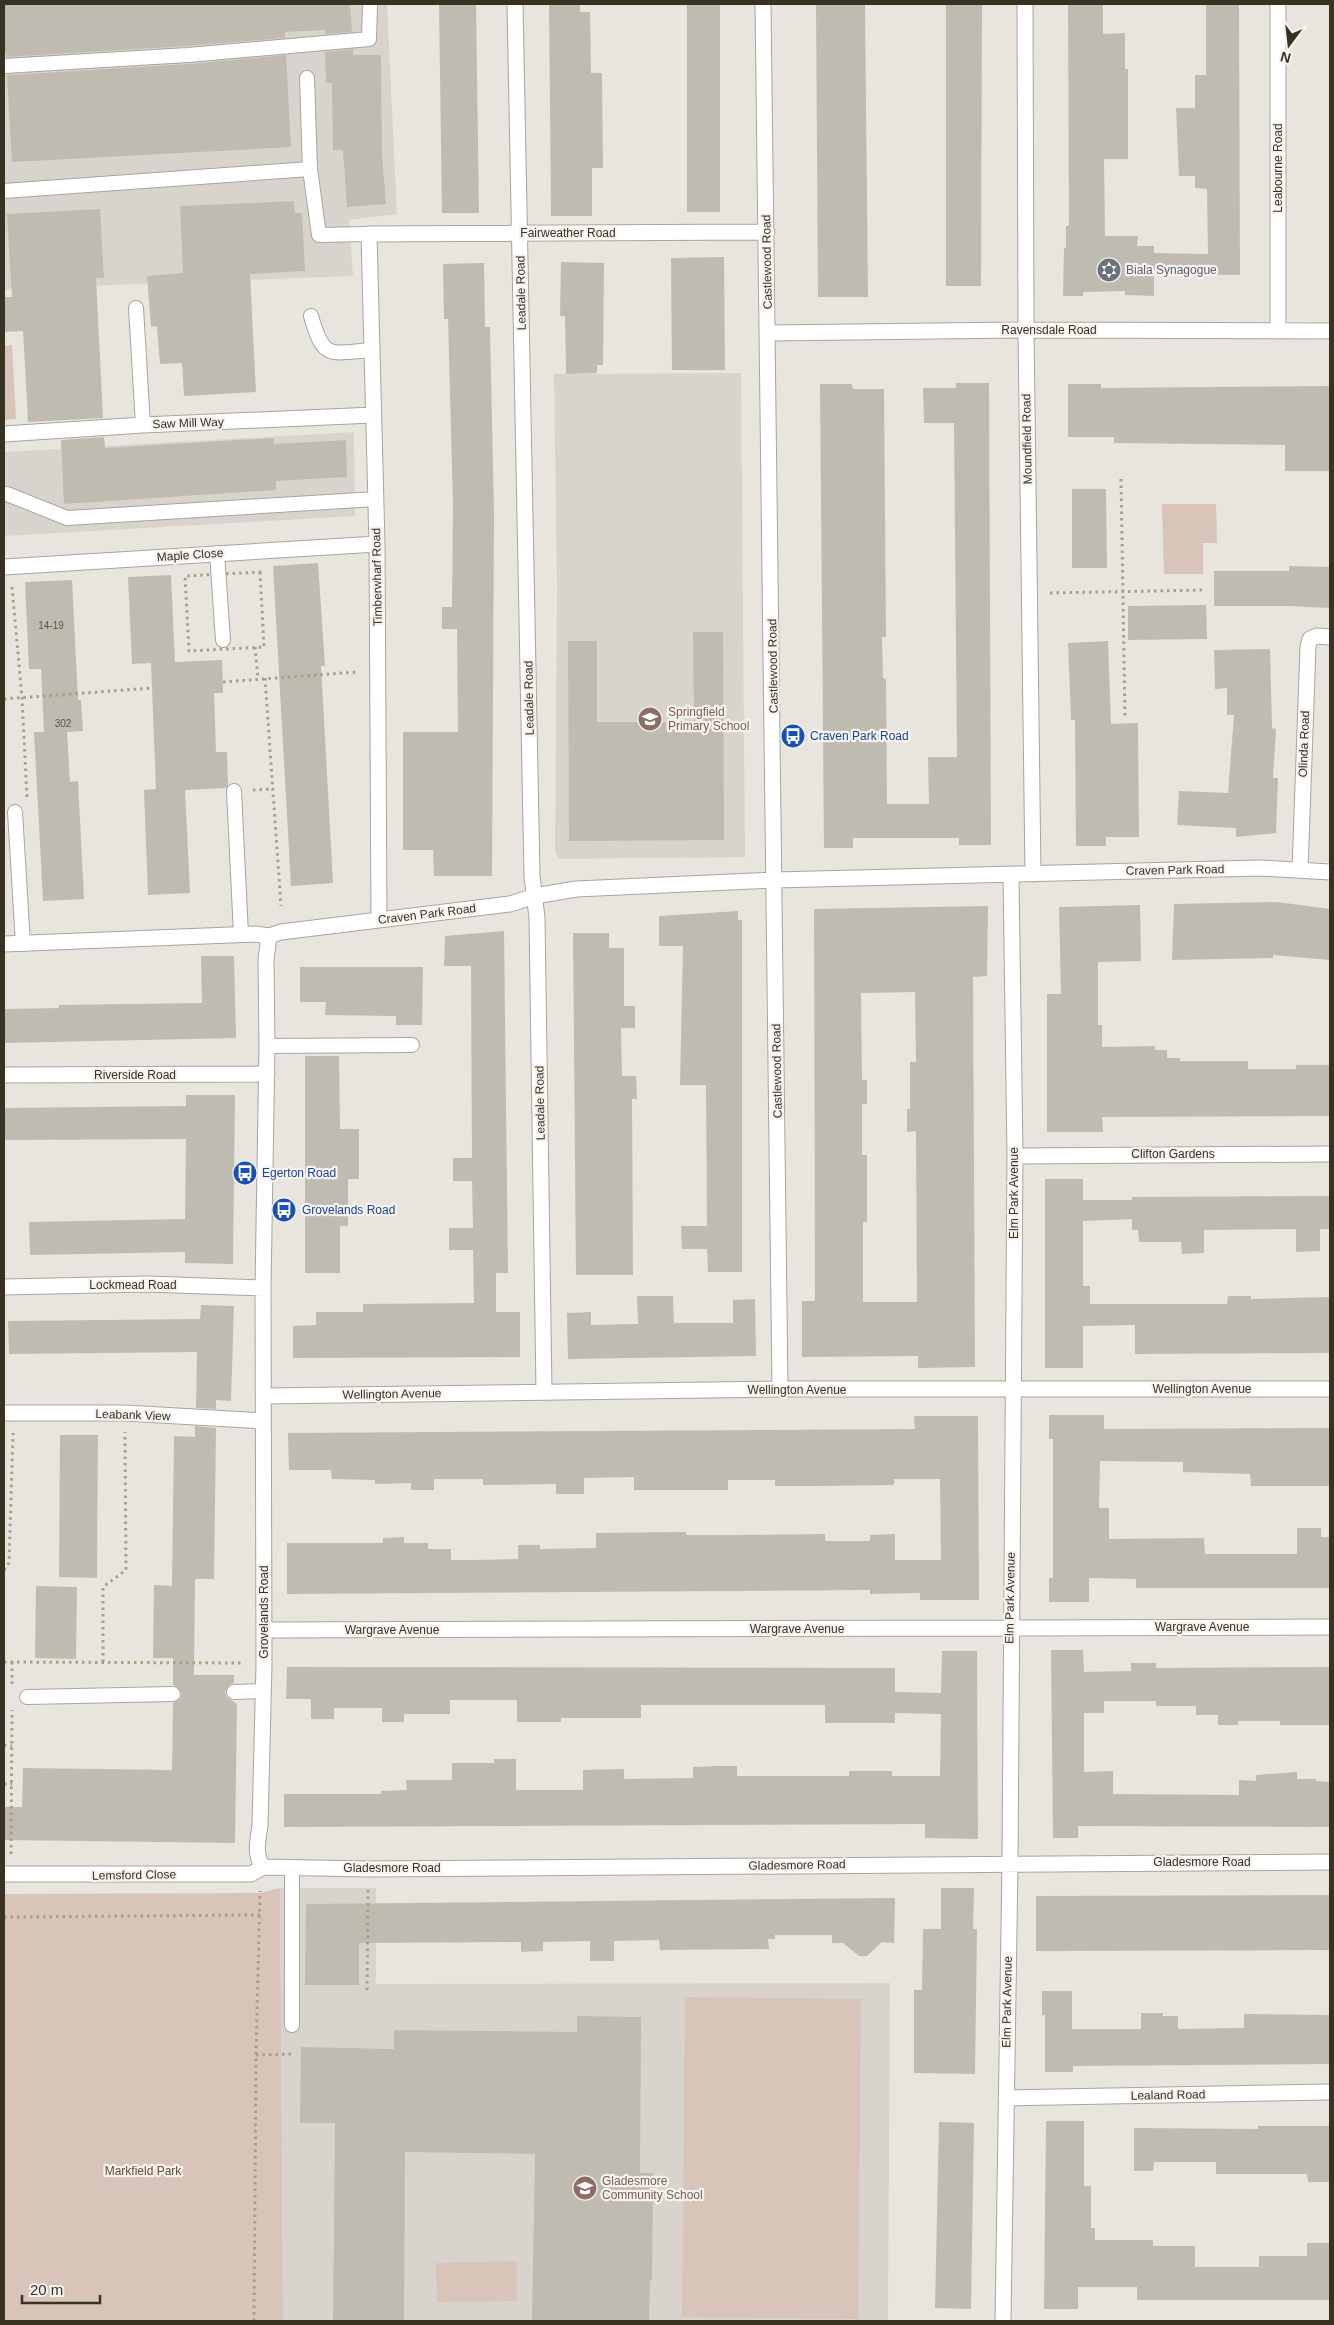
<svg xmlns="http://www.w3.org/2000/svg" width="1334" height="2325" viewBox="0 0 1334 2325" font-family="Arial,sans-serif">
	<rect width="100%" height="100%" fill="#e8e5df"/>
	<path fill="#d8d4cd" d="M 4,4 L 387,4 L 397,214 L 349,220 L 353,276 L 4,289 Z
		M 741,373 L 745,857 L 559,859 L 555,852 L 557,586 L 554,374 Z
		M 354,432 L 355,516 L 4,536 L 4,452 Z
		M 280,1888 L 376,1888 L 376,1984 L 890,1983 L 888,2321 L 283,2321 Z"/>
	<path fill="#d8c4b9" d="M 12,345 L 16,419 L 4,420 L 4,346 Z
		M 1162,504 L 1216,504 L 1217,543 L 1203,543 L 1203,574 L 1164,574 Z
		M 280,1888 L 283,2321 L 4,2321 L 4,1894 L 260,1893 Z
		M 685,1997 L 861,1999 L 858,2319 L 682,2317 Z
		M 517,2261 L 517,2301 L 437,2302 L 436,2263 Z"/>
	<path fill="#c0bbb1" fill-rule="evenodd" d="M 4,4 L 350,4 L 352,32 L 325,34 L 325,30 L 285,32 L 285,38 L 187,46 L 6,57 L 6,53 L 4,53 Z
		M 439,4 L 476,4 L 479,213 L 442,213 Z
		M 549,4 L 580,4 L 580,12 L 590,12 L 591,73 L 602,73 L 603,168 L 592,168 L 592,216 L 551,216 Z
		M 687,4 L 720,4 L 720,212 L 687,212 Z
		M 816,4 L 865,4 L 868,297 L 818,297 Z
		M 946,4 L 982,4 L 981,286 L 946,286 Z
		M 1068,4 L 1103,4 L 1103,34 L 1125,33 L 1125,69 L 1128,69 L 1128,159 L 1104,159 L 1105,236 L 1138,236 L 1137,246 L 1154,246 L 1154,253 L 1208,254 L 1207,189 L 1195,188 L 1195,176 L 1179,176 L 1176,108 L 1195,108 L 1195,75 L 1206,75 L 1206,4 L 1239,4 L 1240,275 L 1154,274 L 1154,296 L 1125,295 L 1125,291 L 1083,292 L 1083,296 L 1063,296 L 1064,248 L 1066,248 L 1066,226 L 1069,226 Z
		M 353,49 L 353,55 L 381,55 L 382,154 L 386,204 L 347,207 L 343,150 L 333,150 L 332,83 L 326,83 L 325,52 Z
		M 286,55 L 291,147 L 12,162 L 7,75 L 189,64 Z
		M 294,201 L 295,213 L 302,213 L 305,271 L 250,274 L 256,392 L 184,396 L 182,363 L 160,364 L 157,326 L 151,327 L 147,276 L 183,273 L 180,206 Z
		M 100,209 L 104,278 L 96,278 L 103,418 L 28,422 L 23,331 L 4,332 L 4,297 L 12,297 L 7,214 Z
		M 724,257 L 725,370 L 672,370 L 671,258 Z
		M 561,262 L 604,263 L 603,365 L 597,365 L 597,373 L 566,374 L 565,316 L 560,316 Z
		M 484,263 L 485,327 L 490,327 L 494,513 L 492,876 L 434,876 L 433,850 L 403,850 L 403,732 L 458,732 L 457,629 L 442,629 L 442,607 L 452,607 L 453,505 L 448,319 L 444,319 L 443,264 Z
		M 956,383 L 989,383 L 991,845 L 959,845 L 959,838 L 853,838 L 853,848 L 824,848 L 820,384 L 852,384 L 853,389 L 884,389 L 886,637 L 882,637 L 883,678 L 886,679 L 887,804 L 929,804 L 928,757 L 957,757 L 954,423 L 924,423 L 923,388 L 956,388 Z
		M 1068,384 L 1101,384 L 1101,388 L 1330,386 L 1330,471 L 1285,471 L 1285,445 L 1114,443 L 1114,437 L 1068,437 Z
		M 104,437 L 105,448 L 274,438 L 274,444 L 346,440 L 347,477 L 276,481 L 276,490 L 64,504 L 61,440 Z
		M 1072,489 L 1106,489 L 1107,568 L 1072,568 Z
		M 318,563 L 325,666 L 321,666 L 333,883 L 291,886 L 273,566 Z
		M 1289,566 L 1330,567 L 1330,608 L 1288,606 L 1214,606 L 1214,571 L 1289,571 Z
		M 171,575 L 175,662 L 222,660 L 223,693 L 214,693 L 216,752 L 227,752 L 228,785 L 226,788 L 185,790 L 190,893 L 148,895 L 144,790 L 156,789 L 151,663 L 132,664 L 128,577 Z
		M 72,580 L 78,700 L 81,700 L 83,731 L 67,732 L 70,782 L 78,781 L 84,899 L 43,901 L 34,732 L 44,732 L 41,669 L 29,669 L 25,582 Z
		M 1206,605 L 1207,639 L 1128,640 L 1128,606 Z
		M 693,632 L 723,632 L 724,840 L 569,841 L 568,641 L 597,641 L 597,722 L 694,722 Z
		M 1108,641 L 1111,724 L 1138,723 L 1139,837 L 1106,837 L 1106,846 L 1076,846 L 1075,720 L 1071,720 L 1068,643 Z
		M 1270,649 L 1272,728 L 1276,729 L 1273,778 L 1278,778 L 1276,833 L 1236,837 L 1236,828 L 1177,825 L 1179,791 L 1228,793 L 1234,715 L 1227,715 L 1227,688 L 1215,689 L 1214,650 Z
		M 1277,902 L 1330,909 L 1330,960 L 1273,955 L 1273,958 L 1172,960 L 1174,904 Z
		M 1140,905 L 1141,961 L 1098,962 L 1098,1025 L 1102,1025 L 1102,1047 L 1155,1046 L 1155,1050 L 1167,1050 L 1167,1058 L 1180,1058 L 1180,1061 L 1248,1061 L 1248,1069 L 1296,1069 L 1296,1065 L 1330,1065 L 1330,1116 L 1102,1117 L 1103,1132 L 1047,1132 L 1047,994 L 1061,994 L 1059,907 Z
		M 988,906 L 987,976 L 973,977 L 975,1367 L 918,1368 L 918,1356 L 802,1357 L 802,1301 L 815,1301 L 814,909 ZM 915,992 L 916,1062 L 910,1062 L 910,1109 L 907,1109 L 907,1132 L 916,1131 L 917,1302 L 863,1302 L 863,1222 L 867,1222 L 867,1155 L 862,1155 L 862,1104 L 867,1104 L 867,1080 L 862,1080 L 861,993 Z
		M 738,911 L 738,920 L 742,920 L 742,1272 L 708,1272 L 707,1249 L 682,1249 L 681,1226 L 707,1226 L 706,1085 L 680,1085 L 683,946 L 659,946 L 659,916 Z
		M 504,931 L 508,1273 L 496,1273 L 496,1312 L 520,1312 L 520,1357 L 293,1358 L 293,1326 L 316,1325 L 316,1312 L 363,1312 L 363,1304 L 474,1303 L 473,1250 L 449,1250 L 449,1228 L 473,1228 L 472,1181 L 453,1181 L 453,1158 L 472,1158 L 471,966 L 444,966 L 445,936 Z
		M 573,933 L 609,933 L 609,948 L 624,948 L 624,1006 L 635,1006 L 635,1028 L 621,1028 L 622,1076 L 636,1076 L 637,1099 L 632,1099 L 633,1275 L 576,1275 Z
		M 201,956 L 234,956 L 236,1038 L 4,1043 L 4,1009 L 59,1008 L 59,1005 L 202,1003 Z
		M 300,967 L 423,967 L 422,1025 L 396,1025 L 396,1016 L 325,1015 L 326,1002 L 300,1002 Z
		M 305,1056 L 339,1056 L 340,1129 L 359,1129 L 359,1179 L 348,1179 L 348,1226 L 340,1226 L 340,1273 L 305,1273 Z
		M 186,1095 L 235,1095 L 233,1264 L 185,1263 L 185,1252 L 30,1255 L 29,1222 L 185,1219 L 186,1139 L 4,1140 L 4,1108 L 186,1106 Z
		M 1045,1179 L 1083,1179 L 1083,1200 L 1132,1200 L 1132,1197 L 1330,1196 L 1330,1229 L 1320,1229 L 1320,1251 L 1296,1252 L 1296,1229 L 1204,1230 L 1204,1253 L 1182,1254 L 1181,1242 L 1139,1242 L 1138,1230 L 1132,1230 L 1132,1219 L 1083,1221 L 1083,1286 L 1090,1286 L 1090,1304 L 1227,1304 L 1228,1296 L 1251,1296 L 1251,1299 L 1330,1297 L 1330,1353 L 1135,1354 L 1135,1325 L 1083,1326 L 1083,1368 L 1045,1368 Z
		M 637,1296 L 673,1296 L 674,1323 L 733,1323 L 733,1300 L 755,1299 L 756,1356 L 568,1359 L 567,1313 L 591,1312 L 591,1325 L 638,1324 Z
		M 201,1305 L 234,1306 L 231,1401 L 216,1400 L 216,1409 L 196,1408 L 197,1352 L 9,1354 L 8,1321 L 200,1319 Z
		M 1049,1415 L 1104,1415 L 1104,1429 L 1330,1428 L 1330,1486 L 1251,1486 L 1250,1474 L 1183,1472 L 1183,1462 L 1100,1461 L 1099,1508 L 1109,1508 L 1109,1539 L 1204,1538 L 1205,1554 L 1297,1554 L 1297,1528 L 1321,1528 L 1321,1537 L 1330,1537 L 1330,1588 L 1136,1588 L 1136,1579 L 1089,1578 L 1089,1602 L 1049,1602 L 1049,1578 L 1053,1578 L 1053,1439 L 1049,1439 Z
		M 914,1416 L 978,1416 L 979,1600 L 920,1600 L 920,1593 L 870,1594 L 870,1590 L 287,1594 L 287,1543 L 383,1543 L 383,1538 L 404,1537 L 404,1543 L 428,1543 L 428,1549 L 451,1549 L 451,1560 L 474,1560 L 518,1559 L 518,1545 L 540,1545 L 540,1549 L 596,1548 L 596,1533 L 686,1532 L 686,1535 L 733,1535 L 825,1534 L 825,1541 L 870,1541 L 870,1535 L 895,1534 L 895,1560 L 941,1560 L 940,1479 L 894,1479 L 894,1485 L 821,1486 L 775,1486 L 775,1480 L 728,1480 L 728,1490 L 634,1490 L 634,1477 L 584,1478 L 584,1494 L 556,1494 L 556,1484 L 483,1485 L 483,1479 L 434,1479 L 434,1490 L 411,1490 L 411,1483 L 375,1484 L 375,1480 L 332,1479 L 331,1470 L 289,1470 L 288,1433 L 915,1429 Z
		M 195,1426 L 216,1428 L 214,1579 L 195,1579 L 194,1675 L 234,1675 L 234,1683 L 229,1685 L 225,1692 L 227,1697 L 237,1704 L 235,1843 L 4,1840 L 4,1807 L 22,1807 L 23,1768 L 172,1770 L 173,1703 L 180,1699 L 182,1693 L 178,1687 L 173,1685 L 173,1658 L 153,1658 L 154,1585 L 172,1586 L 174,1436 L 195,1437 Z
		M 60,1435 L 98,1435 L 97,1578 L 59,1577 Z
		M 36,1586 L 77,1587 L 76,1659 L 35,1658 Z
		M 1051,1650 L 1083,1650 L 1084,1672 L 1131,1671 L 1131,1663 L 1156,1663 L 1156,1668 L 1330,1667 L 1330,1725 L 1280,1725 L 1280,1721 L 1238,1721 L 1238,1725 L 1218,1725 L 1218,1715 L 1196,1715 L 1196,1706 L 1156,1706 L 1156,1701 L 1104,1701 L 1104,1713 L 1084,1713 L 1084,1772 L 1113,1771 L 1113,1794 L 1239,1795 L 1239,1780 L 1256,1781 L 1256,1775 L 1297,1772 L 1297,1779 L 1316,1779 L 1316,1781 L 1330,1782 L 1330,1827 L 1078,1826 L 1078,1838 L 1053,1838 Z
		M 942,1651 L 977,1651 L 978,1839 L 925,1838 L 925,1824 L 284,1827 L 284,1794 L 381,1794 L 381,1791 L 407,1790 L 406,1780 L 452,1780 L 452,1763 L 494,1763 L 494,1759 L 516,1759 L 516,1790 L 583,1790 L 583,1770 L 624,1769 L 624,1779 L 693,1778 L 693,1767 L 715,1766 L 737,1766 L 737,1776 L 849,1776 L 849,1771 L 892,1771 L 892,1776 L 940,1776 L 941,1714 L 895,1713 L 895,1723 L 825,1723 L 825,1705 L 641,1705 L 641,1718 L 561,1718 L 561,1722 L 517,1722 L 517,1700 L 450,1700 L 450,1714 L 404,1714 L 404,1722 L 382,1722 L 382,1708 L 334,1708 L 334,1719 L 311,1719 L 311,1699 L 286,1699 L 287,1667 L 895,1668 L 895,1692 L 941,1693 Z
		M 941,1888 L 974,1888 L 973,1929 L 977,1929 L 975,2074 L 914,2073 L 914,1990 L 922,1990 L 923,1929 L 941,1929 Z
		M 1330,1895 L 1330,1950 L 1036,1951 L 1036,1896 Z
		M 895,1898 L 894,1943 L 882,1942 L 867,1956 L 859,1956 L 843,1943 L 832,1943 L 832,1935 L 775,1935 L 775,1939 L 768,1939 L 769,1949 L 660,1950 L 659,1940 L 614,1941 L 614,1961 L 590,1961 L 590,1941 L 543,1942 L 543,1951 L 521,1952 L 521,1942 L 359,1943 L 359,1985 L 305,1985 L 306,1904 Z
		M 1042,1991 L 1072,1991 L 1072,2029 L 1141,2029 L 1141,2013 L 1163,2013 L 1163,2016 L 1178,2016 L 1178,2029 L 1244,2028 L 1244,2014 L 1330,2015 L 1330,2064 L 1073,2066 L 1073,2072 L 1045,2072 L 1045,2015 L 1042,2015 Z
		M 577,2016 L 641,2017 L 640,2173 L 653,2173 L 652,2280 L 650,2280 L 649,2321 L 532,2321 L 535,2154 L 405,2152 L 404,2321 L 333,2321 L 335,2123 L 300,2123 L 301,2047 L 394,2049 L 394,2030 L 577,2032 Z
		M 1046,2121 L 1084,2121 L 1084,2186 L 1091,2186 L 1091,2228 L 1095,2228 L 1095,2240 L 1153,2240 L 1153,2246 L 1195,2246 L 1195,2267 L 1259,2267 L 1259,2256 L 1307,2256 L 1307,2243 L 1330,2243 L 1330,2300 L 1137,2300 L 1137,2287 L 1078,2287 L 1078,2309 L 1044,2309 Z
		M 939,2122 L 974,2123 L 971,2309 L 935,2308 Z
		M 1258,2126 L 1330,2126 L 1330,2182 L 1308,2182 L 1307,2174 L 1216,2174 L 1216,2162 L 1154,2162 L 1153,2171 L 1134,2171 L 1134,2128 L 1258,2129 Z"/>
	<g fill="none" stroke-linecap="round" stroke-linejoin="round">
		<defs>
			<path id="lane" d="M 4,66 L 188,55 L 369,39 L 370,4
				M 307,78 L 310,169
				M 4,191 L 310,169 L 319,235 L 369,234
				M 136,308 L 143,425
				M 311,316 C 324,361 329,353 372,350
				M 7,494 L 67,518 L 376,499
				M 217,553 L 223,640
				M 234,791 L 241,935
				M 15,812 L 23,944
				M 267,1046 L 412,1045
				M 234,1692 L 263,1691
				M 27,1697 L 173,1694
				M 292,2025 L 292,1869"/>
			<path id="street" d="M 515,4 L 532,876 L 537,918 L 544,1392
				M 763,4 L 780,1389
				M 1025,4 L 1026,330 L 1033,874
				M 1278,4 L 1278,331
				M 769,333 L 1026,330 L 1330,331
				M 4,434 L 143,425 L 373,415
				M 4,567 L 377,544
				M 1300,870 L 1308,647 L 1310,639 L 1317,636 L 1330,637
				M 379,920 L 377,544 L 369,234 L 767,232
				M 4,944 L 255,934 L 269,936 L 281,932 L 510,904 L 535,896 L 576,889 L 775,880 L 1260,868 L 1330,872
				M 4,1075 L 267,1074
				M 1015,1156 L 1330,1154
				M 4,1287 L 147,1284 L 263,1288
				M 264,1396 L 780,1389 L 1330,1389
				M 4,1413 L 125,1413 L 263,1421
				M 264,1630 L 1330,1627
				M 263,1867 L 369,1869 L 1330,1862
				M 263,1867 C 254,1855 258,1839 260,1826 L 264,1664 L 263,1288 L 267,1046 L 266,960 L 269,936
				M 4,1874 L 251,1874 L 263,1867
				M 1006,2098 L 1330,2092
				M 1003,2321 L 1010,1863 L 1015,1156 L 1011,874"/>
		</defs>
		<use href="#lane" stroke="#a8a59b" stroke-width="16"/>
		<use href="#street" stroke="#a8a59b" stroke-width="17"/>
		<path stroke="#a9a082" stroke-width="3" stroke-dasharray="2.5 4" stroke-linecap="butt" d="M 1121,479 L 1125,719
			M 260,572 L 264,647 L 189,651 L 185,576 Z
			M 12,587 L 22,698 L 27,798
			M 1050,593 L 1204,590
			M 255,647 L 258,679
			M 265,678 L 281,906
			M 223,682 L 357,672
			M 4,699 L 152,688
			M 253,790 L 273,789
			M 4,1570 L 9,1563 L 13,1433
			M 4,1662 L 243,1663
			M 103,1662 L 103,1587 L 126,1570 L 125,1432
			M 12,1684 L 12,1662
			M 4,1745 L 12,1746
			M 4,1784 L 12,1784
			M 11,1854 L 12,1710
			M 4,1917 L 260,1915
			M 367,1990 L 368,1889
			M 256,2055 L 292,2054
			M 254,2321 L 256,2055 L 260,1891"/>
		<use href="#lane" stroke="#fff" stroke-width="14"/>
		<use href="#street" stroke="#fff" stroke-width="15"/>
	</g>
	<defs>
		<symbol id="synagogue-disc" viewBox="-11 -11 22 22"><circle r="9.5" fill="#6b7280" stroke="#f6f3ef"/><path d="M0-6.5L5.6 3.2H-5.6ZM0 6.5L5.6-3.2H-5.6Z" fill="#fff"/></symbol>
		<symbol id="school-disc" viewBox="-11 -11 22 22"><circle r="9.5" fill="#8d6e63" stroke="#f6f3ef"/><path d="M0-5L7-2L0 1L-7-2ZM-4 1L0 2.5L4 1V4Q0 6-4 4Z" fill="#fff"/></symbol>
		<symbol id="bus-disc" viewBox="-11 -11 22 22"><circle r="9.5" fill="#1a4fb4" stroke="#f6f3ef"/><path d="M-5-6H5V4H4V6H2V4H-2V6H-4V4H-5ZM-3.5-4V0h7V-4ZM-3.5 1.2v1.5H-2V1.2ZM2 1.2v1.5H3.5V1.2Z" fill="#fff"/></symbol>
	</defs>
	<g fill-rule="evenodd">
		<use href="#synagogue-disc" x="1095" y="256" width="28" height="28"/>
		<use href="#school-disc" x="636" y="705" width="28" height="28"/>
		<use href="#bus-disc" x="779" y="722" width="28" height="28"/>
		<use href="#bus-disc" x="231" y="1159" width="28" height="28"/>
		<use href="#bus-disc" x="270" y="1196" width="28" height="28"/>
		<use href="#school-disc" x="571" y="2174" width="28" height="28"/>
	</g>
	<g text-anchor="middle" stroke-width="4.5" stroke-linejoin="round" paint-order="stroke">
		<g font-size="10" fill="#595445">
			<text x="51" y="629">14-19</text>
			<text x="63" y="727">302</text>
		</g>
		<g font-size="12" fill="#373221" stroke="#f6f3ef">
			<text transform="translate(1278 168) rotate(-90)" y="4">Leabourne Road</text>
			<text x="568" y="237">Fairweather Road</text>
			<text transform="translate(767 262) rotate(-91)" y="4">Castlewood Road</text>
			<text transform="translate(521 293) rotate(-91)" y="4">Leadale Road</text>
			<text x="1049" y="334">Ravensdale Road</text>
			<text transform="translate(188 423) rotate(-2)" y="4">Saw Mill Way</text>
			<text transform="translate(1027 439) rotate(-91)" y="4">Moundfield Road</text>
			<text transform="translate(190 555) rotate(-4)" y="4">Maple Close</text>
			<text transform="translate(377 577) rotate(-91)" y="4">Timberwharf Road</text>
			<text transform="translate(773 666) rotate(-91)" y="4">Castlewood Road</text>
			<text transform="translate(529 698) rotate(-91)" y="4">Leadale Road</text>
			<text transform="translate(1304 744) rotate(-88)" y="4">Olinda Road</text>
			<text transform="translate(1175 870) rotate(-1)" y="4">Craven Park Road</text>
			<text transform="translate(427 914) rotate(-7)" y="4">Craven Park Road</text>
			<text transform="translate(777 1071) rotate(-91)" y="4">Castlewood Road</text>
			<text x="135" y="1079">Riverside Road</text>
			<text transform="translate(540 1103) rotate(-91)" y="4">Leadale Road</text>
			<text x="1173" y="1158">Clifton Gardens</text>
			<text transform="translate(1014 1193) rotate(-90)" y="4">Elm Park Avenue</text>
			<text x="133" y="1289">Lockmead Road</text>
			<text x="1202" y="1393">Wellington Avenue</text>
			<text x="797" y="1394">Wellington Avenue</text>
			<text transform="translate(392 1394) rotate(-1)" y="4">Wellington Avenue</text>
			<text transform="translate(133 1415) rotate(2)" y="4">Leabank View</text>
			<text transform="translate(1010 1598) rotate(-89)" y="4">Elm Park Avenue</text>
			<text transform="translate(264 1612) rotate(-90)" y="4">Grovelands Road</text>
			<text x="1202" y="1631">Wargrave Avenue</text>
			<text x="797" y="1633">Wargrave Avenue</text>
			<text x="392" y="1634">Wargrave Avenue</text>
			<text x="1202" y="1866">Gladesmore Road</text>
			<text transform="translate(797 1865) rotate(-1)" y="4">Gladesmore Road</text>
			<text x="392" y="1872">Gladesmore Road</text>
			<text transform="translate(134 1875) rotate(-1)" y="4">Lemsford Close</text>
			<text transform="translate(1007 2002) rotate(-89)" y="4">Elm Park Avenue</text>
			<text transform="translate(1168 2095) rotate(-1)" y="4">Lealand Road</text>
		</g>
		<g font-size="12" fill="#5b616d" stroke="#f6f3ef" text-anchor="start">
			<text x="1126" y="274">Biala Synagogue</text>
		</g>
		<g font-size="12" fill="#785e54" stroke="#f6f3ef" text-anchor="start">
			<text x="668" y="716">Springfield<tspan x="668" dy="14">Primary School</tspan></text>
			<text x="602" y="2185">Gladesmore<tspan x="602" dy="14">Community School</tspan></text>
		</g>
		<g font-size="12" fill="#164399" stroke="#f6f3ef" text-anchor="start">
			<text x="810" y="740">Craven Park Road</text>
			<text x="262" y="1177">Egerton Road</text>
			<text x="302" y="1214">Grovelands Road</text>
		</g>
		<g font-size="12" fill="#6a4a30" stroke="#f6f3ef">
			<text x="143" y="2175">Markfield Park</text>
		</g>
	</g>
	<rect width="1334" height="2325" fill="none" stroke="#373221" stroke-width="10"/>
	<g transform="translate(1289 45) rotate(195)" stroke="#f6f3ef" stroke-width="4" paint-order="stroke">
	<path d="M0-4L9 19L0 12L-9 19Z" fill="#373221"/>
	<text y="-8" font-size="14" font-weight="bold" text-anchor="middle" fill="#373221">N</text>
	</g>
	<path d="M22 2295v8h78v-8" fill="none" stroke="#373221" stroke-width="2.5"/>
	<text x="30" y="2295" font-size="15" fill="#373221" stroke="#f6f3ef" stroke-width="4" paint-order="stroke">20 m</text>
</svg>
